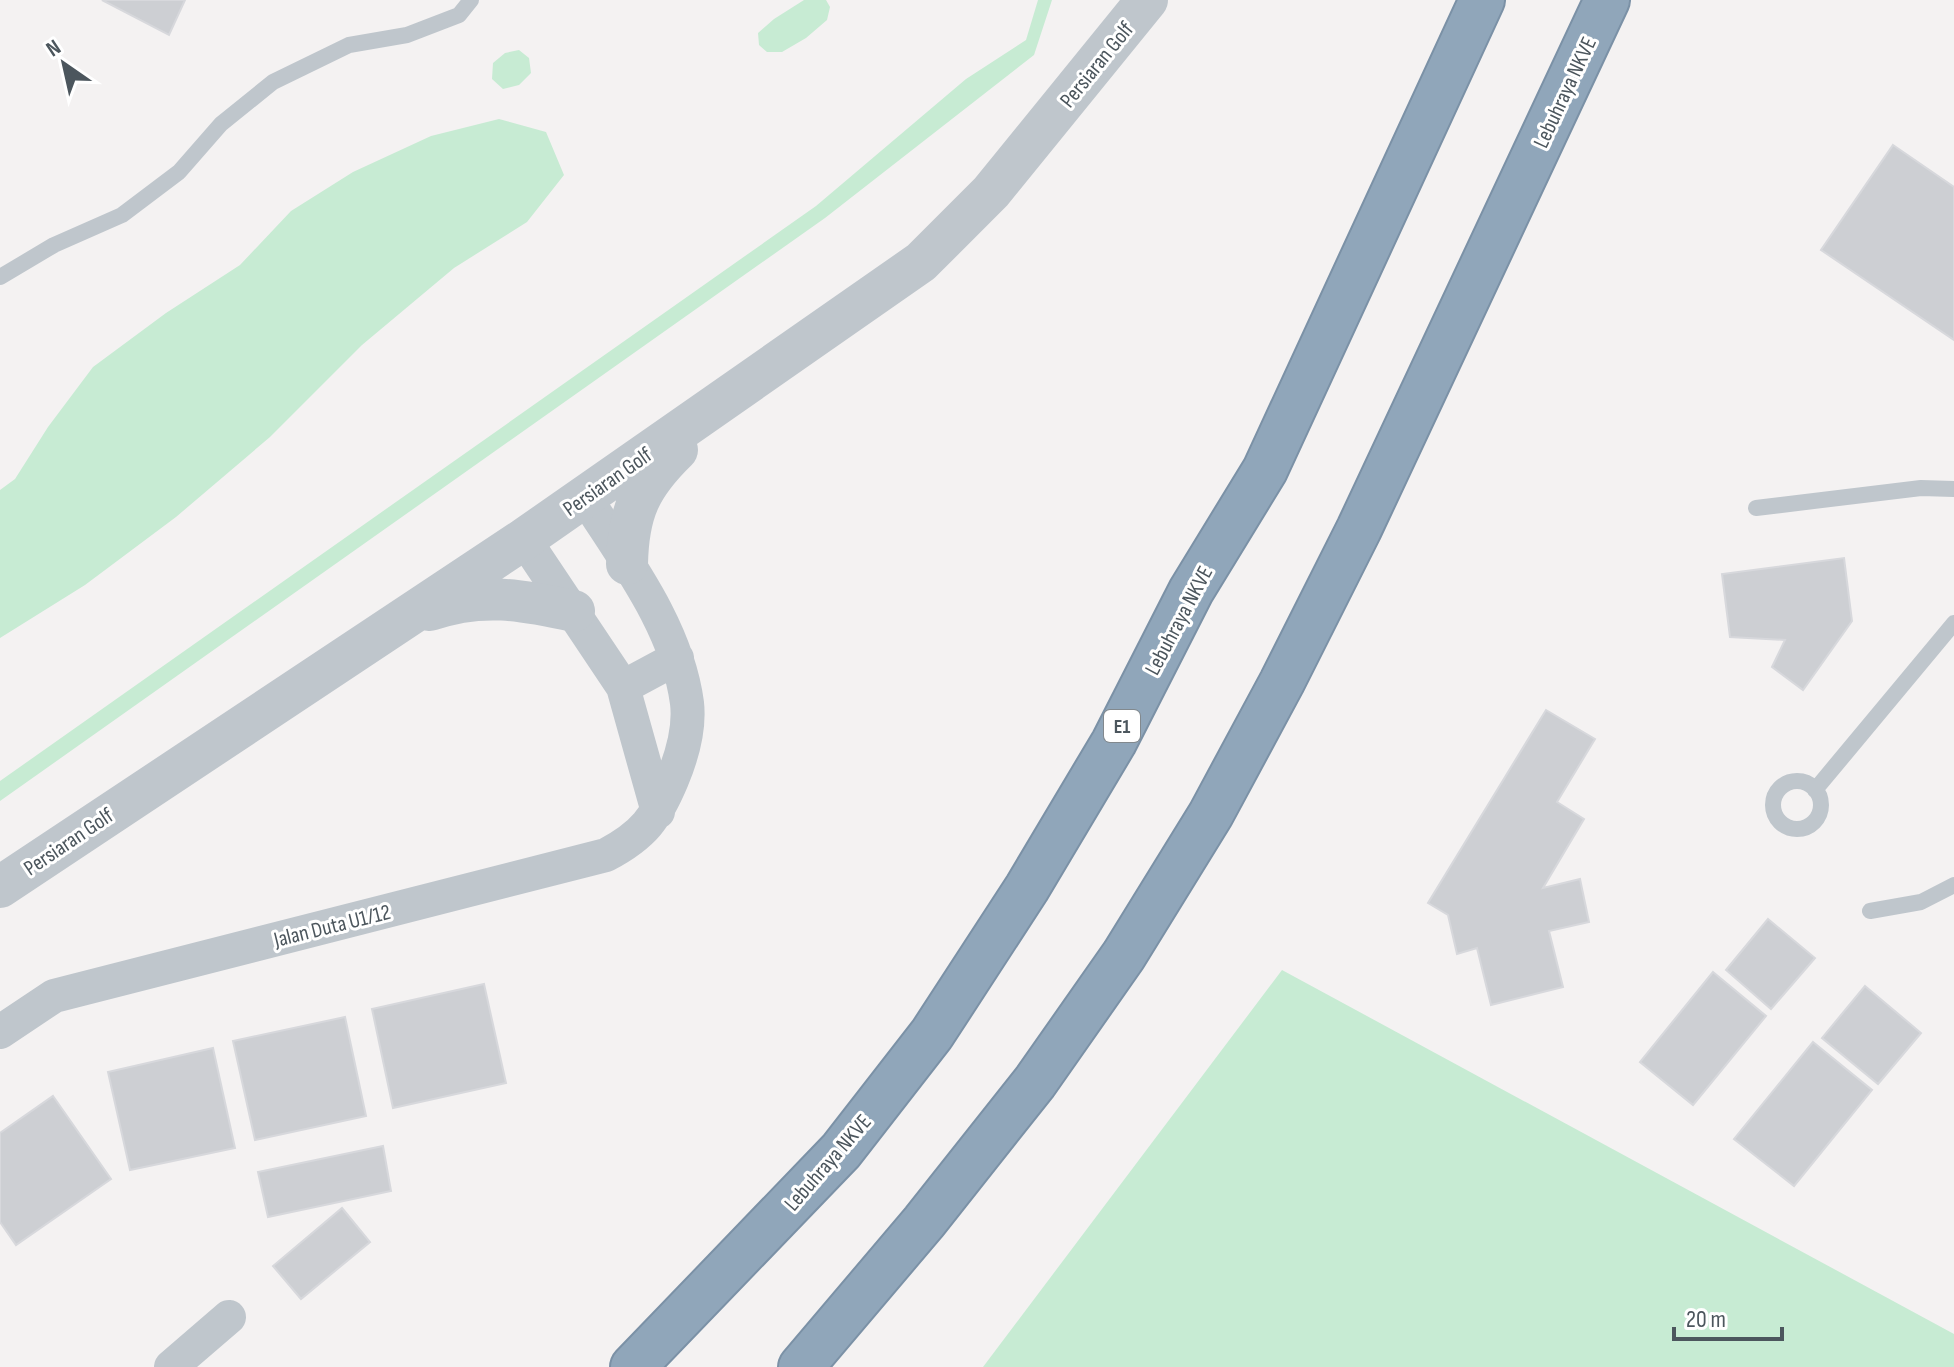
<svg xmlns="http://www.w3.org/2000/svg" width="1954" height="1367" viewBox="0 0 1954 1367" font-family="'Sofia Sans Condensed',sans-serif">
	<rect width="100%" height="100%" fill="#f4f2f2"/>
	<path fill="#c7ebd3" d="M 804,0 L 826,0 L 830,7 L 827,20 L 806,38 L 782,52 L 767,52 L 759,45 L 758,33 L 774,19 Z
		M 1038,0 L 1052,0 L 1034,55 L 825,218 L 0,801 L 0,781 L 816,206 L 966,79 L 1026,40 Z
		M 519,50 L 529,58 L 531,73 L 519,85 L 503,89 L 492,79 L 493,63 L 505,53 Z
		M 499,119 L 546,132 L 564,175 L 527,222 L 454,268 L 362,345 L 270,437 L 176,517 L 85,585 L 0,638 L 0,490 L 15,479 L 48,427 L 93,367 L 166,313 L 240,265 L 291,211 L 353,172 L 431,136 Z
		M 1282,970 L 1954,1334 L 1954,1367 L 983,1367 Z"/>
	<path fill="#cdcfd3" stroke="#d7d8dc" stroke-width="2" d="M 102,0 L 185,0 L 169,35 Z
		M 1893,145 L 1954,187 L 1954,340 L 1821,250 Z
		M 1844,558 L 1852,621 L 1803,690 L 1772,667 L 1785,640 L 1730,637 L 1722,574 Z
		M 1546,710 L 1595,739 L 1557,802 L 1584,819 L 1543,888 L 1580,879 L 1589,922 L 1549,931 L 1563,987 L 1491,1005 L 1477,948 L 1457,954 L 1448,915 L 1428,903 Z
		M 1768,919 L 1815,958 L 1771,1009 L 1726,970 Z
		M 1713,972 L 1766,1016 L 1693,1105 L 1640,1062 Z
		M 484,984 L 506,1083 L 393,1108 L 372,1009 Z
		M 1865,986 L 1921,1033 L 1878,1084 L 1822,1038 Z
		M 345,1017 L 366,1116 L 255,1140 L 233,1041 Z
		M 1813,1042 L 1872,1090 L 1794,1186 L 1734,1139 Z
		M 213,1048 L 235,1148 L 130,1170 L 108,1072 Z
		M 53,1096 L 111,1179 L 16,1245 L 0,1222 L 0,1133 Z
		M 383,1146 L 391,1191 L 268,1217 L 258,1172 Z
		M 342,1208 L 370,1242 L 301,1299 L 273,1266 Z"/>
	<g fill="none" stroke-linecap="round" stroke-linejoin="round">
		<defs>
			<path id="motorway" d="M 633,1367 L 841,1151 L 932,1034 L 1027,888 L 1114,742 L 1191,591 L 1265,470 L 1482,0
				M 801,1367 L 924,1222 L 1035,1082 L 1124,955 L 1211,814 L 1282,682 L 1359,529 L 1607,0"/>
		</defs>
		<use href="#motorway" stroke="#7b91a6" stroke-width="48"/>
		<path stroke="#bfc6cc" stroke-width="16" d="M 0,277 L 54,245 L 122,215 L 179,172 L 221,124 L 273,82 L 349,45 L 407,35 L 459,15 L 471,0
			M 1756,508 L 1921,488 L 1954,489
			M1773 805a24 24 0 1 1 48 0a24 24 0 1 1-48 0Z
			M 1815,790 L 1954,623
			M 1870,911 L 1921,902 L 1954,885"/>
		<path stroke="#bfc6cc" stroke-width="34" d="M 524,539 L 623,687 L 658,812
			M 623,687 L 677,658
			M 0,1032 L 54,996 L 606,855 C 644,835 656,818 672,780 C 682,756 690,729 687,703 C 677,627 625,560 585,497
			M 171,1367 L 229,1317"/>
		<path stroke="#bfc6cc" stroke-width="42" d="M 627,564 C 628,512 640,486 677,450
			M 430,610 C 482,592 522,600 574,611
			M 0,887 L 524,539 L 921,262 L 991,192 L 1147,0"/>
		<use href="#motorway" stroke="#90a6ba" stroke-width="44"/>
	</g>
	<g text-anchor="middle" stroke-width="6" stroke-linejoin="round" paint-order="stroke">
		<rect fill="#fff" stroke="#82898e" stroke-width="2" x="1104" y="710" width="36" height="32" rx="6"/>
		<g font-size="20" font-weight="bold" fill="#4c565d">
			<text x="1122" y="733">E1</text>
		</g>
		<g font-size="22" fill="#4c565d" stroke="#fff">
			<text transform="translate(1096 64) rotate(-51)" y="8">Persiaran Golf</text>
			<text transform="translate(1564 92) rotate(-65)" y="8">Lebuhraya NKVE</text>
			<text transform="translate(607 481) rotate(-35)" y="8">Persiaran Golf</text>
			<text transform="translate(1178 620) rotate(-62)" y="8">Lebuhraya NKVE</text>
			<text transform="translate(68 841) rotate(-34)" y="8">Persiaran Golf</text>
			<text transform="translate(332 925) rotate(-14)" y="8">Jalan Duta U1/12</text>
			<text transform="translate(827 1162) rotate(-49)" y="8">Lebuhraya NKVE</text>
		</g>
	</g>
	<g transform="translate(64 64) rotate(326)" stroke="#ffffff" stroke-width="6" paint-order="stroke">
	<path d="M0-6L14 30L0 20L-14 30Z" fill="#4c565d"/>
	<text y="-12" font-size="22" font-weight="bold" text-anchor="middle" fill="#4c565d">N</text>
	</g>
	<path d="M1674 1327v12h108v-12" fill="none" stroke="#4c565d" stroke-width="4"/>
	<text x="1686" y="1327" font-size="24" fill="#4c565d" stroke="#ffffff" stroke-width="6" paint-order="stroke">20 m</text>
</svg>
